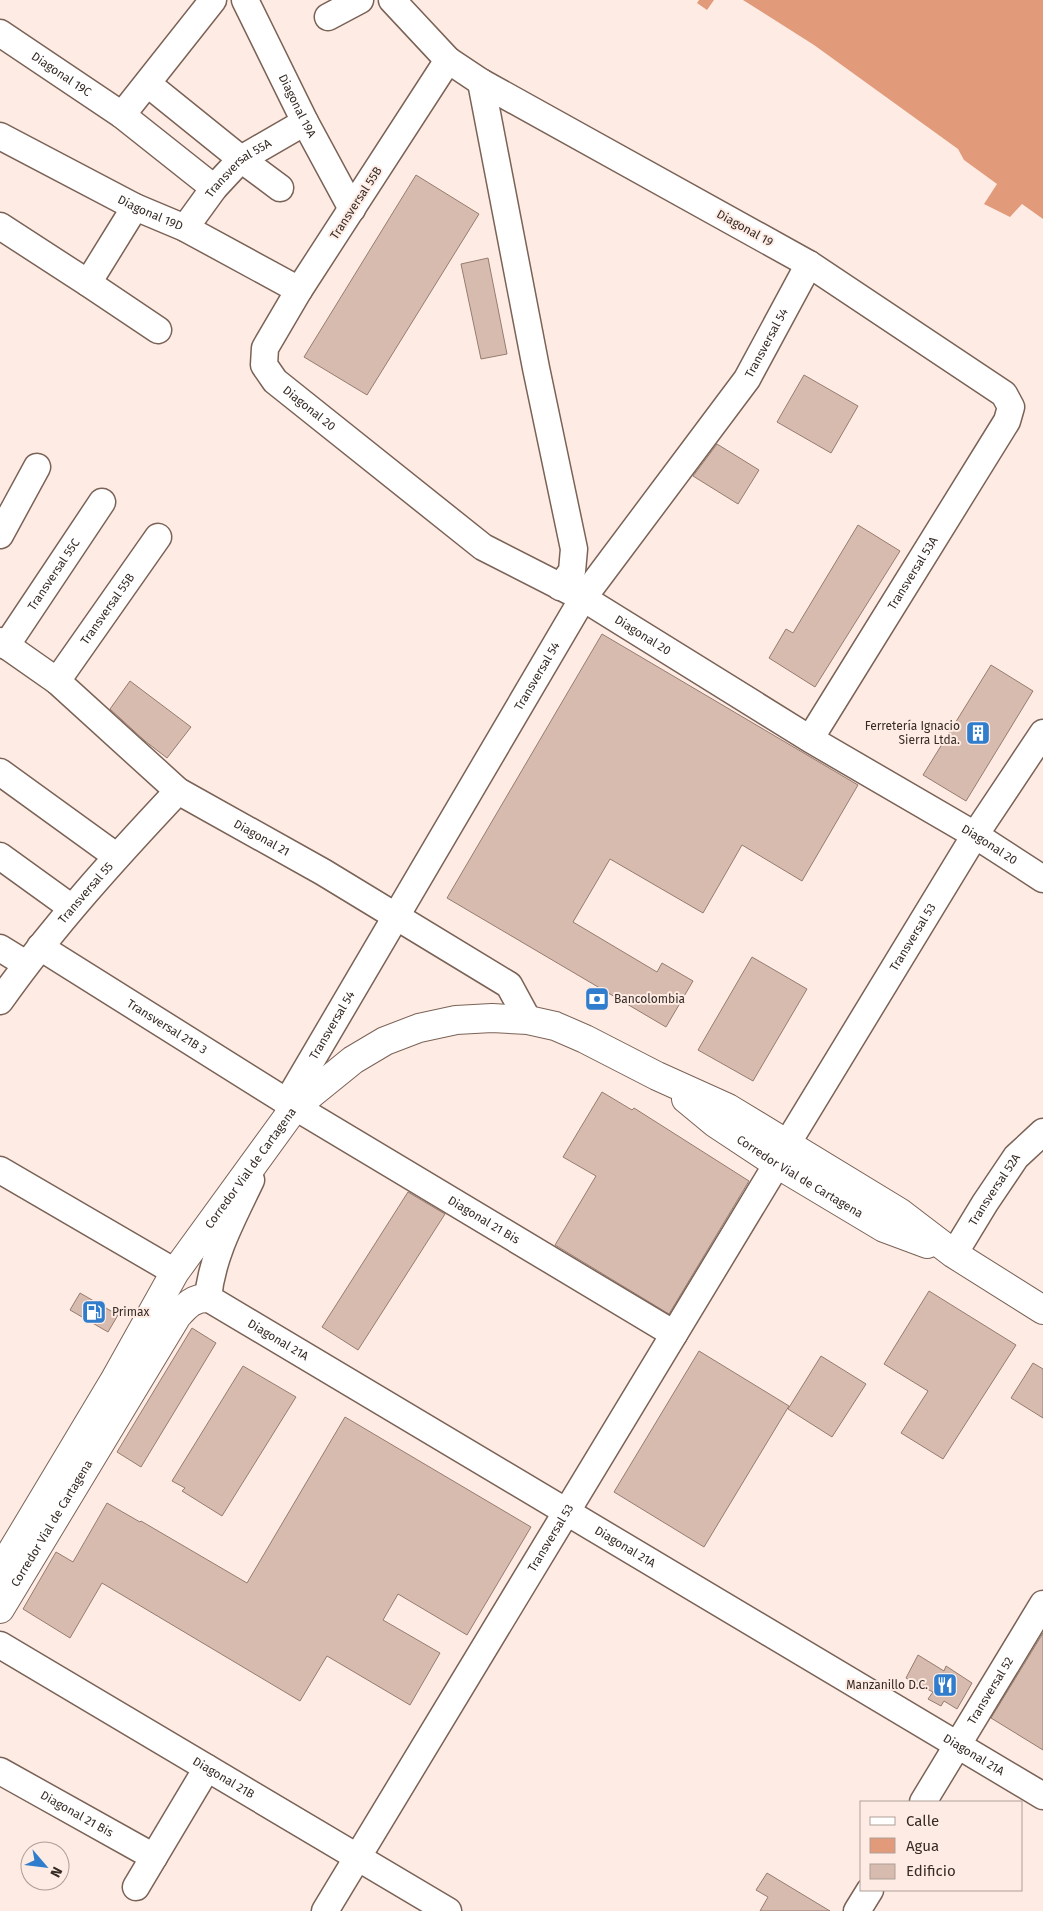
<svg xmlns="http://www.w3.org/2000/svg" width="1043" height="1911" viewBox="0 0 1043 1911" font-family="'Fira Sans',sans-serif">
	<rect width="100%" height="100%" fill="#feece4"/>
	<path fill="#e19b7a" d="M 699,0 L 714,0 L 707,10 L 697,3 Z
		M 743,0 L 1043,0 L 1043,219 L 1022,204 L 1010,217 L 984,204 L 997,184 L 964,160 L 958,149 L 814,45 Z"/>
	<path fill="#d7bbae" stroke="#967c70" d="M 416,175 L 479,214 L 367,395 L 304,357 Z
		M 488,258 L 507,354 L 481,359 L 461,264 Z
		M 804,375 L 858,406 L 831,453 L 777,422 Z
		M 717,444 L 759,470 L 738,504 L 693,476 Z
		M 858,525 L 900,551 L 815,687 L 769,658 L 786,629 L 793,633 Z
		M 602,634 L 858,785 L 802,881 L 742,845 L 703,913 L 610,859 L 573,922 L 657,972 L 662,963 L 693,981 L 666,1027 L 447,898 Z
		M 991,665 L 1033,691 L 966,801 L 923,775 Z
		M 130,681 L 191,727 L 167,758 L 145,741 L 110,709 Z
		M 752,957 L 807,989 L 753,1081 L 698,1050 Z
		M 602,1092 L 632,1110 L 634,1108 L 749,1181 L 669,1314 L 555,1245 L 596,1176 L 563,1157 Z
		M 408,1192 L 445,1214 L 358,1350 L 322,1327 Z
		M 929,1291 L 1016,1345 L 943,1459 L 901,1433 L 928,1391 L 884,1364 Z
		M 80,1293 L 118,1315 L 108,1332 L 70,1310 Z
		M 192,1328 L 216,1343 L 141,1467 L 117,1452 Z
		M 699,1351 L 789,1406 L 704,1547 L 614,1492 Z
		M 821,1356 L 866,1384 L 832,1437 L 788,1409 Z
		M 1033,1363 L 1043,1369 L 1043,1418 L 1011,1398 Z
		M 243,1366 L 296,1397 L 222,1516 L 182,1491 L 185,1488 L 172,1481 Z
		M 345,1417 L 531,1527 L 467,1635 L 398,1594 L 383,1620 L 440,1653 L 410,1705 L 327,1656 L 300,1701 L 102,1583 L 70,1638 L 23,1609 L 56,1552 L 73,1562 L 107,1503 L 140,1522 L 141,1521 L 247,1583 Z
		M 1043,1633 L 1043,1750 L 991,1718 Z
		M 918,1655 L 944,1671 L 946,1666 L 972,1683 L 957,1709 L 944,1701 L 941,1706 L 928,1699 L 933,1692 L 906,1678 Z
		M 767,1873 L 830,1911 L 760,1911 L 768,1897 L 756,1890 Z"/>
	<g fill="none" stroke-linecap="round" stroke-linejoin="round">
		<defs>
			<g id="minor">
				<path id="s1" d="M 245,0 L 305,122 L 352,209"/>
				<path d="M 392,0 L 448,60"/>
				<path d="M 328,17 L 360,0"/>
				<path id="s2" d="M 0,33 L 122,115 L 214,188"/>
				<path d="M 481,82 L 536,368 L 574,549 L 572,571 L 560,587"/>
				<path d="M 148,84 L 241,159 L 280,188"/>
				<path d="M 122,115 L 213,0"/>
				<path id="s3" d="M 0,136 L 135,207 L 185,228 L 299,290"/>
				<path d="M 0,226 L 88,283 L 158,330"/>
				<path id="s4" d="M 185,228 L 214,188 L 241,159 L 305,122"/>
				<path d="M 88,283 L 135,207"/>
				<path d="M 0,535 L 37,467"/>
				<path id="s5" d="M 0,641 L 57,681 L 178,791 L 323,872 L 509,985 L 528,1020"/>
				<path id="s6" d="M 6,646 L 102,502"/>
				<path id="s7" d="M 57,681 L 158,537"/>
				<path id="s8" d="M 810,739 L 1007,421 L 1011,407 L 1004,394 L 809,264 L 481,82 L 448,60 L 299,290 L 265,348 L 264,365 L 275,381 L 483,547 L 583,598 L 810,739 L 975,835 L 1043,879"/>
				<path d="M 0,772 L 116,856"/>
				<path d="M 0,856 L 72,908"/>
				<path id="s9" d="M 40,947 L 287,1102 L 674,1334"/>
				<path d="M 0,948 L 26,964"/>
				<path id="s10" d="M 0,1001 C 53,926 115,858 178,791"/>
				<path id="s11" d="M 287,1102 L 583,598 L 747,379 L 809,264"/>
				<path id="s12" d="M 787,1144 L 975,835 L 1043,733"/>
				<path d="M 0,1170 L 175,1272"/>
				<path id="s13" d="M 251,1180 C 233,1218 212,1255 208,1298 L 1043,1796"/>
				<path id="s14" d="M 954,1254 L 985,1203 L 1016,1157 L 1043,1132"/>
				<path id="s15" d="M 0,1645 L 448,1911"/>
				<path id="s16" d="M 0,1771 L 154,1857"/>
				<path id="s17" d="M 923,1802 L 1043,1604"/>
				<path d="M 136,1887 L 207,1768"/>
				<path id="s18" d="M 325,1911 L 777,1164"/>
				<path d="M 857,1911 L 870,1890"/>
			</g>
			<g id="major">
				<path id="s19" d="M 686,1099 L 715,1123 L 777,1164 L 884,1228 L 927,1244"/>
				<path id="s20" d="M 0,1571 L 114,1381 L 175,1272 L 295,1107 L 353,1060 L 385,1041 L 419,1028 L 456,1020 L 492,1018 L 528,1020 L 555,1026 L 585,1039 L 657,1076 L 728,1108 L 899,1212 L 954,1254 L 1043,1310"/>
				<path id="s21" d="M 0,1609 L 177,1316 C 187,1305 193,1298 208,1298"/>
			</g>
		</defs>
		<use href="#minor" stroke="#7b6256" stroke-width="29"/>
		<use href="#major" stroke="#7b6256" stroke-width="30"/>
		<use href="#minor" stroke="#fff" stroke-width="26"/>
		<use href="#major" stroke="#fff" stroke-width="28"/>
	</g>
	<defs>
		<symbol id="building-square" viewBox="-11 -11 22 22"><rect x="-9" y="-9" width="18" height="18" rx="4" fill="#317dcd" stroke="#feece4"/><path d="M-4-6H4V6H1V3H-1V6H-4ZM-2.5-4.3h1.7v1.8h-1.7ZM.8-4.3h1.7v1.8H.8ZM-2.5-1h1.7V.8h-1.7ZM.8-1h1.7V.8H.8Z" fill="#fff"/></symbol>
		<symbol id="bank-square" viewBox="-11 -11 22 22"><rect x="-9" y="-9" width="18" height="18" rx="4" fill="#317dcd" stroke="#feece4"/><path d="M-6-4H6V4H-6ZM0-2.3a2.3 2.3 0 1 0 0 4.6a2.3 2.3 0 1 0 0-4.6Z" fill="#fff"/></symbol>
		<symbol id="fuel-square" viewBox="-11 -11 22 22"><rect x="-9" y="-9" width="18" height="18" rx="4" fill="#317dcd" stroke="#feece4"/><path d="M-5.5-6h7V0h2V4h1.3V-2.5L3-4.5l.8-.8L6-3V5H2.5V1h-1V6h-7ZM-4.2-4.7v3.2H.2V-4.7Z" fill="#fff"/></symbol>
		<symbol id="restaurant-square" viewBox="-11 -11 22 22"><rect x="-9" y="-9" width="18" height="18" rx="4" fill="#317dcd" stroke="#feece4"/><path d="M-5-6h1v4h1v-4h1v4h1v-4h1v5L-1.5 .5V6h-2V.5L-5-1ZM5-6V6H3V1.5H1.5Q1.5-4 5-6Z" fill="#fff"/></symbol>
	</defs>
	<g fill-rule="evenodd">
		<use href="#building-square" x="964" y="719" width="28" height="28"/>
		<use href="#bank-square" x="583" y="985" width="28" height="28"/>
		<use href="#fuel-square" x="80" y="1298" width="28" height="28"/>
		<use href="#restaurant-square" x="931" y="1671" width="28" height="28"/>
	</g>
	<g text-anchor="middle" stroke-width="4" stroke-linejoin="round" paint-order="stroke">
		<g font-size="12" fill="#362b26" stroke="#feece4">
			<text dy="4" stroke="none"><textPath href="#s2" startOffset="74">Diagonal 19C</textPath></text>
			<text dy="4" stroke="none"><textPath href="#s1" startOffset="118">Diagonal 19A</textPath></text>
			<text dy="4" stroke="none"><textPath href="#s4" startOffset="81">Transversal 55A</textPath></text>
			<text transform="translate(356 203) rotate(-57)" y="4">Transversal 55B</text>
			<text dy="4" stroke="none"><textPath href="#s3" startOffset="169">Diagonal 19D</textPath></text>
			<text transform="translate(745 228) rotate(29)" y="4">Diagonal 19</text>
			<text dy="4" stroke="none"><textPath href="#s11" startOffset="899">Transversal 54</textPath></text>
			<text dy="4" stroke="none"><textPath href="#s8" startOffset="1474">Diagonal 20</textPath></text>
			<text dy="4" stroke="none"><textPath href="#s6" startOffset="86">Transversal 55C</textPath></text>
			<text dy="4" stroke="none"><textPath href="#s8" startOffset="195">Transversal 53A</textPath></text>
			<text dy="4" stroke="none"><textPath href="#s7" startOffset="88">Transversal 55B</textPath></text>
			<text dy="4" stroke="none"><textPath href="#s8" startOffset="1879">Diagonal 20</textPath></text>
			<text dy="4" stroke="none"><textPath href="#s11" startOffset="494">Transversal 54</textPath></text>
			<text dy="4" stroke="none"><textPath href="#s5" startOffset="329">Diagonal 21</textPath></text>
			<text dy="4" stroke="none"><textPath href="#s8" startOffset="2284">Diagonal 20</textPath></text>
			<text dy="4" stroke="none"><textPath href="#s10" startOffset="138">Transversal 55</textPath></text>
			<text dy="4" stroke="none"><textPath href="#s12" startOffset="242">Transversal 53</textPath></text>
			<text dy="4" stroke="none"><textPath href="#s11" startOffset="89">Transversal 54</textPath></text>
			<text dy="4" stroke="none"><textPath href="#s9" startOffset="150">Transversal 21B 3</textPath></text>
			<text dy="4" stroke="none"><textPath href="#s20" startOffset="475">Corredor Vial de Cartagena</textPath></text>
			<text dy="4" stroke="none"><textPath href="#s19" startOffset="138">Corredor Vial de Cartagena</textPath></text>
			<text dy="4" stroke="none"><textPath href="#s14" startOffset="76">Transversal 52A</textPath></text>
			<text dy="4" stroke="none"><textPath href="#s9" startOffset="521">Diagonal 21 Bis</textPath></text>
			<text dy="4" stroke="none"><textPath href="#s13" startOffset="208">Diagonal 21A</textPath></text>
			<text dy="4" stroke="none"><textPath href="#s21" startOffset="100">Corredor Vial de Cartagena</textPath></text>
			<text dy="4" stroke="none"><textPath href="#s18" startOffset="436">Transversal 53</textPath></text>
			<text dy="4" stroke="none"><textPath href="#s13" startOffset="612">Diagonal 21A</textPath></text>
			<text dy="4" stroke="none"><textPath href="#s17" startOffset="130">Transversal 52</textPath></text>
			<text dy="4" stroke="none"><textPath href="#s13" startOffset="1018">Diagonal 21A</textPath></text>
			<text dy="4" stroke="none"><textPath href="#s15" startOffset="260">Diagonal 21B</textPath></text>
			<text dy="4" stroke="none"><textPath href="#s16" startOffset="88">Diagonal 21 Bis</textPath></text>
		</g>
		<g font-size="12" fill="#362b26" stroke="#feece4" text-anchor="end">
			<text x="960" y="730">Ferretería Ignacio<tspan x="960" dy="14">Sierra Ltda.</tspan></text>
			<text x="614" y="1003" text-anchor="start">Bancolombia</text>
			<text x="112" y="1316" text-anchor="start">Primax</text>
			<text x="928" y="1689">Manzanillo D.C.</text>
		</g>
	</g>
	<rect x="860" y="1801" width="162" height="90" fill="#feece4" stroke="#ae9f98"/>
	<rect x="870" y="1817" width="25" height="8" fill="#ffffff" stroke="#ae9f98"/>
	<text x="906" y="1826" font-size="15" fill="#362b26">Calle</text>
	<rect x="870" y="1838" width="25" height="15" fill="#e19b7a" stroke="#ae9f98"/>
	<text x="906" y="1851" font-size="15" fill="#362b26">Agua</text>
	<rect x="870" y="1864" width="25" height="15" fill="#d7bbae" stroke="#ae9f98"/>
	<text x="906" y="1876" font-size="15" fill="#362b26">Edificio</text>
	<g transform="translate(45 1866) rotate(118)"><circle r="24" fill="#feece4" stroke="#ae9f98"/>
	<path d="M0-4L9 19L0 12L-9 19Z" fill="#317dcd"/>
	<text y="-8" font-size="14" font-weight="bold" text-anchor="middle" fill="#362b26">N</text>
	</g>
</svg>
